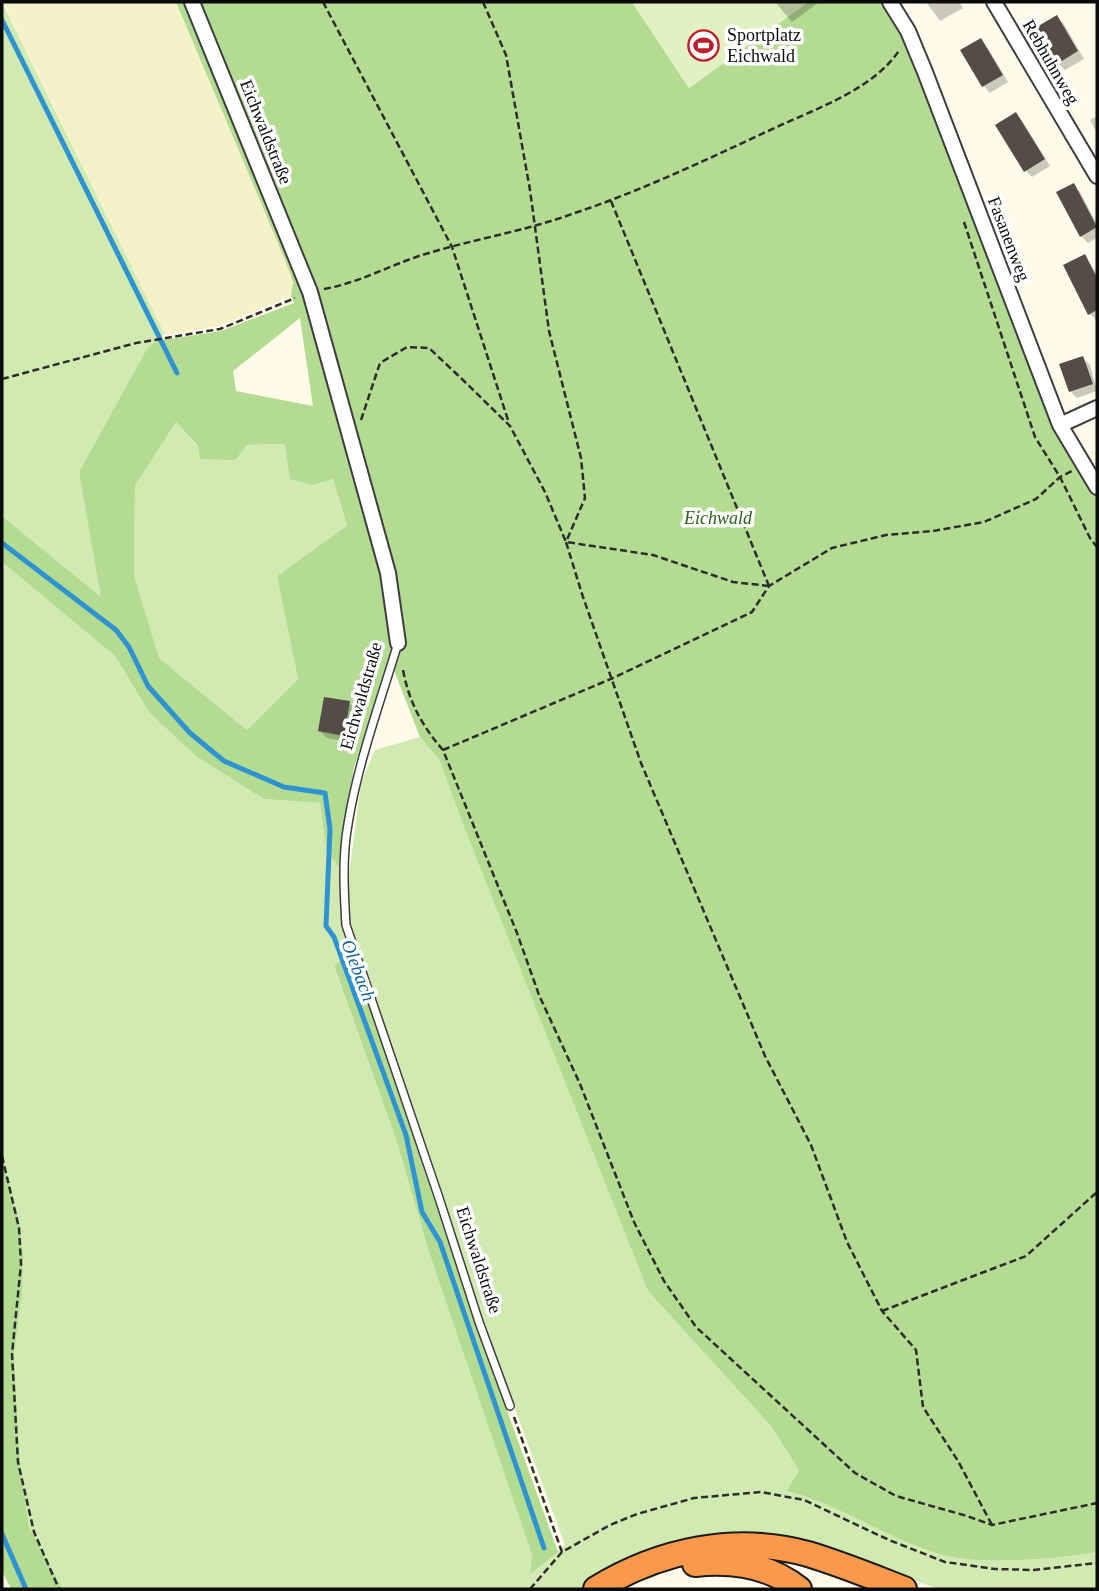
<svg xmlns="http://www.w3.org/2000/svg" width="1099" height="1591" viewBox="0 0 1099 1591" font-family="'Times New Roman',serif">
	<rect width="100%" height="100%" fill="#fffae9"/>
	<path fill="#f5f1c8" d="M 3,2 L 176,2 L 285,260 L 293,282 L 291,296 L 219,326 L 165,335 Z"/>
	<path fill="#d0eab2" d="M 2,2 L 165,335 L 156,337 L 157,341 L 147,350 L 79,472 L 102,598 L 2,516 Z
		M 176,422 L 198,447 L 285,444 L 313,485 L 333,479 L 347,527 L 277,576 L 298,679 L 247,730 L 159,658 L 134,575 L 135,486 Z
		M 2,562 L 115,656 L 149,712 L 264,799 L 320,803 L 326,849 L 340,869 L 342,925 L 351,953 L 334,967 L 396,1139 L 429,1252 L 532,1555 L 530,1574 L 565,1545 L 503,1376 L 350,926 L 348,883 L 361,783 L 375,750 L 420,737 L 439,759 L 648,1291 L 771,1426 L 799,1470 L 788,1491 C 843,1505 892,1542 947,1556 C 983,1565 1060,1559 1097,1552 L 1097,1589 L 939,1589 L 825,1549 L 610,1571 L 581,1589 L 63,1589 L 29,1527 L 20,1461 L 14,1353 L 22,1293 L 20,1225 L 2,1159 Z"/>
	<path fill="#b3db91" fill-rule="evenodd" d="M 176,2 L 632,2 L 689,88 L 808,2 L 895,2 L 1067,431 L 1097,471 L 1097,1552 C 1060,1559 983,1565 947,1556 C 891,1542 843,1505 787,1491 L 799,1470 L 771,1426 L 648,1291 L 467,834 L 439,759 L 420,737 L 390,660 L 354,767 L 344,824 L 340,869 L 326,849 L 320,803 L 264,799 L 195,755 L 149,712 L 115,656 L 2,562 L 2,516 L 101,597 L 79,472 L 147,349 L 157,341 L 221,331 L 294,303 L 291,296 L 293,282 L 285,260 ZM 300,318 L 313,406 L 236,391 L 233,371 ZM 176,422 L 198,446 L 200,459 L 235,460 L 247,445 L 285,444 L 290,479 L 313,485 L 333,479 L 347,526 L 277,576 L 298,679 L 247,730 L 159,658 L 134,575 L 135,486 Z
		M 351,953 L 418,1144 L 476,1324 L 558,1552 L 530,1574 L 532,1555 L 429,1252 L 396,1139 L 334,966 Z
		M 2,1159 L 20,1225 L 23,1258 L 22,1293 L 14,1354 L 20,1461 L 29,1527 L 63,1589 L 11,1589 L 2,1571 Z"/>
	<path fill="#e2f1c4" d="M 632,2 L 808,2 L 689,88 Z"/>
	<path fill="#0003" d="M 775,2 L 819,2 L 792,22 Z
		M 926,2 L 959,2 L 963,8 L 940,21 Z
		M 1057,17 L 1064,24 L 1084,59 L 1065,70 L 1058,63 Z
		M 980,40 L 987,47 L 1008,82 L 990,93 L 984,86 L 963,51 Z
		M 1016,114 L 1022,121 L 1050,166 L 1032,177 L 1025,170 Z
		M 1097,116 L 1097,133 L 1090,120 Z
		M 1073,185 L 1080,192 L 1097,224 L 1097,238 L 1088,243 L 1081,236 Z
		M 1085,256 L 1097,274 L 1096,320 L 1090,314 Z
		M 1083,358 L 1090,365 L 1097,391 L 1077,398 L 1070,391 Z
		M 349,703 L 356,710 L 350,742 L 327,738 L 320,731 Z"/>
	<g fill="none" stroke-linecap="round" stroke-linejoin="round">
		<path stroke="#3093d1" stroke-width="5" d="M 2,20 L 177,373
			M 2,543 L 116,630 L 129,647 L 148,686 L 190,733 L 224,761 L 284,787 L 325,793 L 330,829 L 326,926 L 334,937 L 406,1135 L 422,1212 L 440,1242 L 544,1548
			M 2,1534 L 26,1589"/>
	</g>
	<path fill="#544c47" d="M 1057,15 L 1078,51 L 1057,64 L 1035,28 Z
		M 981,38 L 1003,75 L 982,87 L 960,50 Z
		M 1016,112 L 1045,159 L 1024,172 L 995,125 Z
		M 1074,183 L 1097,227 L 1080,237 L 1056,192 Z
		M 1085,254 L 1097,278 L 1097,310 L 1088,315 L 1063,265 Z
		M 1083,356 L 1093,384 L 1069,392 L 1059,364 Z
		M 324,697 L 350,701 L 344,736 L 318,731 Z"/>
	<g fill="none" stroke-linecap="round" stroke-linejoin="round">
		<defs>
			<path id="lane" d="M 398,643 C 380,703 358,762 348,824 C 342,857 344,892 346,925 L 439,1198 L 479,1322 L 510,1406"/>
			<path id="street" d="M 192,2 L 310,292 L 388,573 L 398,643
				M 890,2 L 908,31 L 925,72 L 1060,425 L 1097,487
				M 994,2 L 1097,176
				M 1060,425 L 1097,408"/>
			<path id="highway" d="M 695,1564 C 732,1560 769,1565 799,1589
				M 596,1589 C 660,1550 735,1534 808,1554 C 841,1564 873,1577 904,1589"/>
		</defs>
		<use href="#lane" stroke="#3e3e3e" stroke-width="10"/>
		<use href="#street" stroke="#3e3e3e" stroke-width="18"/>
		<use href="#highway" stroke="#1c1c1c" stroke-width="28"/>
		<path stroke="#2d2d2d" stroke-width="2.5" stroke-dasharray="7 3.5" stroke-linecap="butt" d="M 323,2 L 452,247 L 509,423
			M 483,2 L 506,55 L 530,190 L 549,331 L 581,458 L 585,498 L 566,542 L 582,594 L 641,763 L 765,1056 L 811,1145 L 847,1242 L 882,1311 L 916,1350 L 923,1407 L 958,1461 L 992,1525
			M 611,201 L 769,586
			M 964,222 L 1035,437 L 1060,477 L 1090,538 L 1097,547
			M 324,289 C 358,283 386,267 419,256 C 469,240 522,232 572,214 C 644,190 712,157 781,125 C 821,107 876,87 900,49
			M 2,379 L 136,343 L 220,329 L 295,298
			M 361,420 L 380,363 L 407,347 L 429,348 L 463,380 L 510,426 L 545,492 L 566,542 L 653,555 L 733,582 L 769,586
			M 403,670 C 409,702 422,726 443,750 L 517,933 L 539,995 L 580,1084 L 634,1222 L 664,1281 L 696,1327 L 855,1473 L 896,1496 L 967,1516 L 992,1525 L 1097,1503
			M 443,750 L 613,678 L 752,612 L 769,586 L 832,548 L 886,535 L 933,531 L 984,522 L 1036,499 L 1060,477 L 1072,471
			M 2,1156 L 19,1228 L 21,1264 L 12,1354 L 18,1462 L 34,1532 L 59,1589
			M 882,1311 L 1026,1256 L 1097,1192
			M 514,1417 L 562,1552
			M 530,1589 L 562,1552 L 610,1525 L 637,1514 L 694,1498 L 761,1492 L 804,1500 L 889,1540 L 945,1562 L 995,1569 L 1034,1570 L 1097,1563"/>
		<use href="#lane" stroke="#fff" stroke-width="7"/>
		<use href="#street" stroke="#fff" stroke-width="14"/>
		<use href="#highway" stroke="#f9994c" stroke-width="24"/>
	</g>
	<defs>
		<symbol id="stadium-ring" viewBox="-11 -11 22 22"><circle r="9.5" fill="#fff" stroke="#be1f29" stroke-width="1.5"/><path d="M0-5a6.5 5 0 1 0 0 10a6.5 5 0 1 0 0-10ZM-3.5-1.8h7v3.6h-7Z" fill="#be1f29"/></symbol>
	</defs>
	<g fill-rule="evenodd">
		<use href="#stadium-ring" x="686" y="28" width="35" height="35"/>
	</g>
	<g text-anchor="middle" stroke-width="7" stroke-linejoin="round" paint-order="stroke">
		<g font-size="18" fill="#0b0b0b" stroke="#fff" text-anchor="start">
			<text x="727" y="41">Sportplatz<tspan x="727" dy="21">Eichwald</tspan></text>
		</g>
		<g font-size="18" fill="#0b0b0b" stroke="#fff">
			<text transform="translate(1051 62) rotate(60)" y="6">Rebhuhnweg</text>
			<text transform="translate(266 132) rotate(68)" y="6">Eichwaldstraße</text>
			<text transform="translate(1009 239) rotate(69)" y="6">Fasanenweg</text>
			<text transform="translate(361 696) rotate(-74)" y="6">Eichwaldstraße</text>
			<text transform="translate(479 1260) rotate(72)" y="6">Eichwaldstraße</text>
		</g>
		<g font-size="18" font-style="italic" fill="#2a631a" stroke="#fff">
			<text x="718" y="524">Eichwald</text>
		</g>
		<g font-size="19" font-style="italic" fill="#11639f" stroke="#fff">
			<text transform="translate(359 970) rotate(69)" y="7">Olebach</text>
		</g>
	</g>
	<rect width="1099" height="1591" fill="none" stroke="#0b0b0b" stroke-width="7"/>
</svg>
